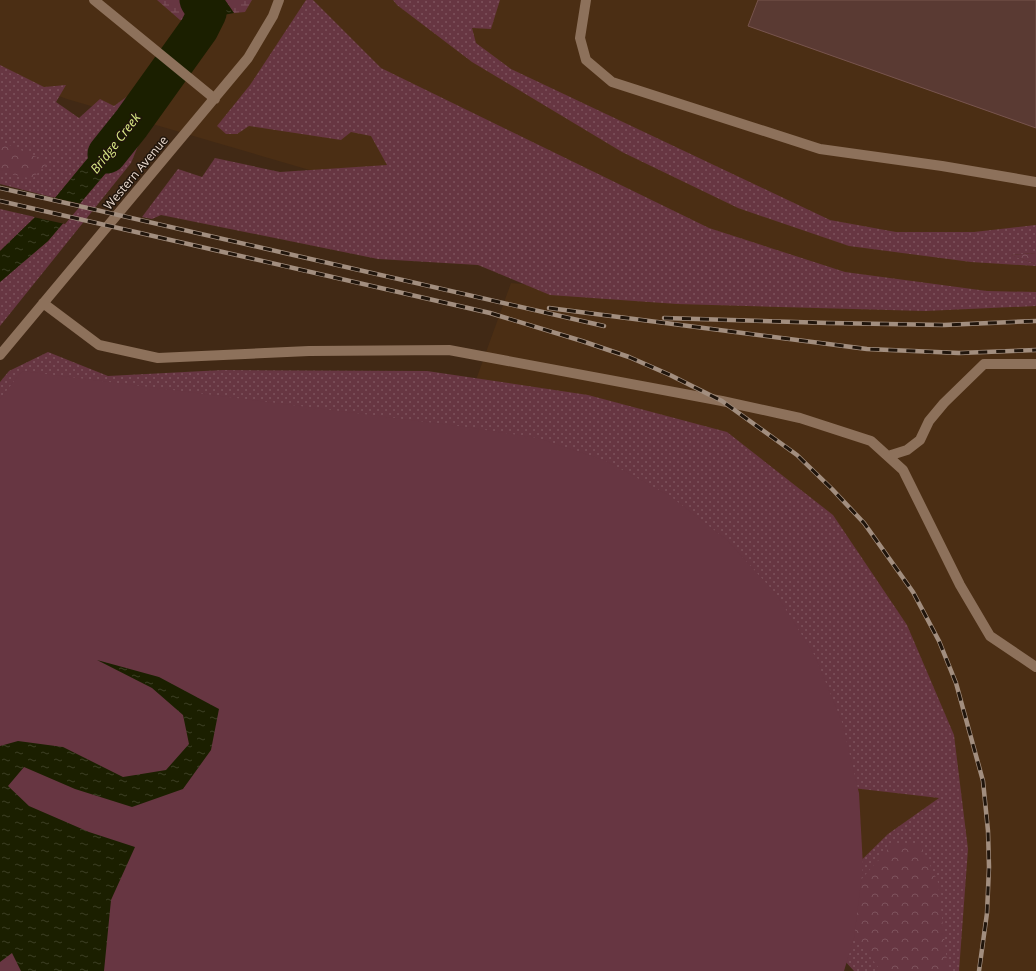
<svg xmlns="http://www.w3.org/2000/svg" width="1036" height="971" viewBox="0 0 1036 971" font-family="'Open Sans',sans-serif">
	<defs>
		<pattern id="grass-dots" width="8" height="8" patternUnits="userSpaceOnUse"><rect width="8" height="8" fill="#673642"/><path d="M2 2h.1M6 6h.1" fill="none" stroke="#7d525c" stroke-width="1.8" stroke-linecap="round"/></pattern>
		<pattern id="forest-crowns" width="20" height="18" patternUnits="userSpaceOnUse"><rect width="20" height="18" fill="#673642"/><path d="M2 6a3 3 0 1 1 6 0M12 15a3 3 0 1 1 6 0" fill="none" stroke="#7d525c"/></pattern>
		<pattern id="wetland-marsh" width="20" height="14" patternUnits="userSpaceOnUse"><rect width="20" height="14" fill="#673642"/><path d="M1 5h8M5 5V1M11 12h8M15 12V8" fill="none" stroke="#7d525c"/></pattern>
		<pattern id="water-ripples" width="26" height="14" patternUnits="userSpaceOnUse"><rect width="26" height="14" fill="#1b1f00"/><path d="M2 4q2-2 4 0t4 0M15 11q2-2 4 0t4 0" fill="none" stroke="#3c3f24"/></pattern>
	</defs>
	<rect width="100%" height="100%" fill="#412915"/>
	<path fill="#4b2e14" d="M 0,0 L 1036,0 L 1036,971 L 938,971 L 464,413 L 511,283 L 709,301 L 511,229 L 67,99 L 0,75 Z"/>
	<path fill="url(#grass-dots)" d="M 306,0 L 313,0 L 381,68 L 709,228 L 845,272 L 987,291 L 1036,292 L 1036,306 L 925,311 L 677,304 L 550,295 L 478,265 L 378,259 L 161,215 L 152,219 L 142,217 L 178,169 L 202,177 L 215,158 L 280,172 L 387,165 L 371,136 L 351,132 L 341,140 L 249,126 L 237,134 L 226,134 L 217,126 L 250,85 Z
		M 393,0 L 500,0 L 491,29 L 472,28 L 476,43 L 511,69 L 830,220 L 896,232 L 974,232 L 1036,225 L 1036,253 L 1011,255 L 1036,264 L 1036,266 L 971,262 L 849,246 L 738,208 L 622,152 L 472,62 L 397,5 Z
		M 0,65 L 44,87 L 66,85 L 56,102 L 79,118 L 100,99 L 114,106 L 140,87 L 140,95 L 55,198 L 0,184 Z
		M 139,134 L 138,146 L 131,163 L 0,326 L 0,282 L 48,241 Z
		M 0,209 L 35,217 L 0,251 Z
		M 48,352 L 108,376 L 223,370 L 427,371 L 588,395 L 727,432 L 833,515 L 907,625 L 954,735 L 968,849 L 959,971 L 854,971 L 820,934 L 836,885 L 888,834 L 939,798 L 766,778 L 460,458 L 0,439 L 0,382 L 9,371 Z"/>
	<path fill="url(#forest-crowns)" d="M 0,141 L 48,162 L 32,179 L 0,171 Z
		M 1036,253 L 1036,264 L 1010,255 Z
		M 893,843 L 920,844 L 938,882 L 948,971 L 881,971 L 842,919 L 846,897 Z"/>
	<path fill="url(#wetland-marsh)" d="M 157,0 L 181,0 L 197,20 L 180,20 Z
		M 225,0 L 252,0 L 245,12 L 234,13 Z"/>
	<path fill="#673642" d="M 22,371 L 466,427 L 538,438 L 606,461 L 670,496 L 727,540 L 776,594 L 815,656 L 842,722 L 859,793 L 863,866 L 854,938 L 844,971 L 0,971 L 0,399 Z"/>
	<path fill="url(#water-ripples)" d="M 181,0 L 225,0 L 234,13 L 197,20 Z
		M 140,95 L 139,134 L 48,241 L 0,282 L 0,251 L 55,198 Z
		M 97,660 L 159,677 L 219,709 L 211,750 L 183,789 L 132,807 L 75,789 L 24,767 L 8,786 L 29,806 L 89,832 L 135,847 L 111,900 L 104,971 L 21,971 L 12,953 L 0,962 L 0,746 L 18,741 L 63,747 L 123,777 L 166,770 L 189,744 L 183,715 L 152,688 Z"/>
	<path fill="#412915" d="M 53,197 L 55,198 L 82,204 L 65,224 L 33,217 Z"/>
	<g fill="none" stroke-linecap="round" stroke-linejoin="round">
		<path stroke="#1b1f00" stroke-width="39" d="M 107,154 L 131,124 L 199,29 L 207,13 L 199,0"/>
	</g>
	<path fill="#5a3a33" stroke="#77544d" d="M 758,0 L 1036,0 L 1036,128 L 748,26 Z"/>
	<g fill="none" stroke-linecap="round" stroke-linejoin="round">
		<path stroke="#8d715b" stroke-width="10" d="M 94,0 L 215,99
			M 586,0 L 580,38 L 586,60 L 612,82 L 820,149 L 942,166 L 1036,182
			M 43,303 L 99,345 L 158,358 L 309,351 L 449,350 L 722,401 L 800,418 L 871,441 L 903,470 L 960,585 L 990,636 L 1036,667
			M 0,355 L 248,58 L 273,16 L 279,0
			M 888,456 L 907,450 L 920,440 L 929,421 L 944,403 L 984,364 L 1036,364"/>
		<defs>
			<path id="rail" d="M 0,188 L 604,326
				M 0,201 L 490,313 L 582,341 L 629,357 L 670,375 L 722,401 L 797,455 L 832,489 L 864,523 L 913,592 L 939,641 L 956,683 L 983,781 L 988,831 L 989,867 L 987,913 L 979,971
				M 549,308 L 867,349 L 959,353 L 1036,350
				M 664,318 L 829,323 L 944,325 L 1036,321"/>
		</defs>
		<use href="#rail" stroke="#a28e7f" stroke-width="4.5"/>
		<use href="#rail" stroke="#20150c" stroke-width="3" stroke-dasharray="9" stroke-linecap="butt"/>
	</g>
	<g text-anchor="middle" stroke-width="3" stroke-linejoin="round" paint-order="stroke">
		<g font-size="12" fill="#ebdbcf" stroke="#20150c">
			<text transform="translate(136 173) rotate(-50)" y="4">Western Avenue</text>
		</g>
		<g font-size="13" font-style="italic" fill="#dae985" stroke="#20150c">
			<text transform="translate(115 143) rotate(-52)" y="5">Bridge Creek</text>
		</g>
	</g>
</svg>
